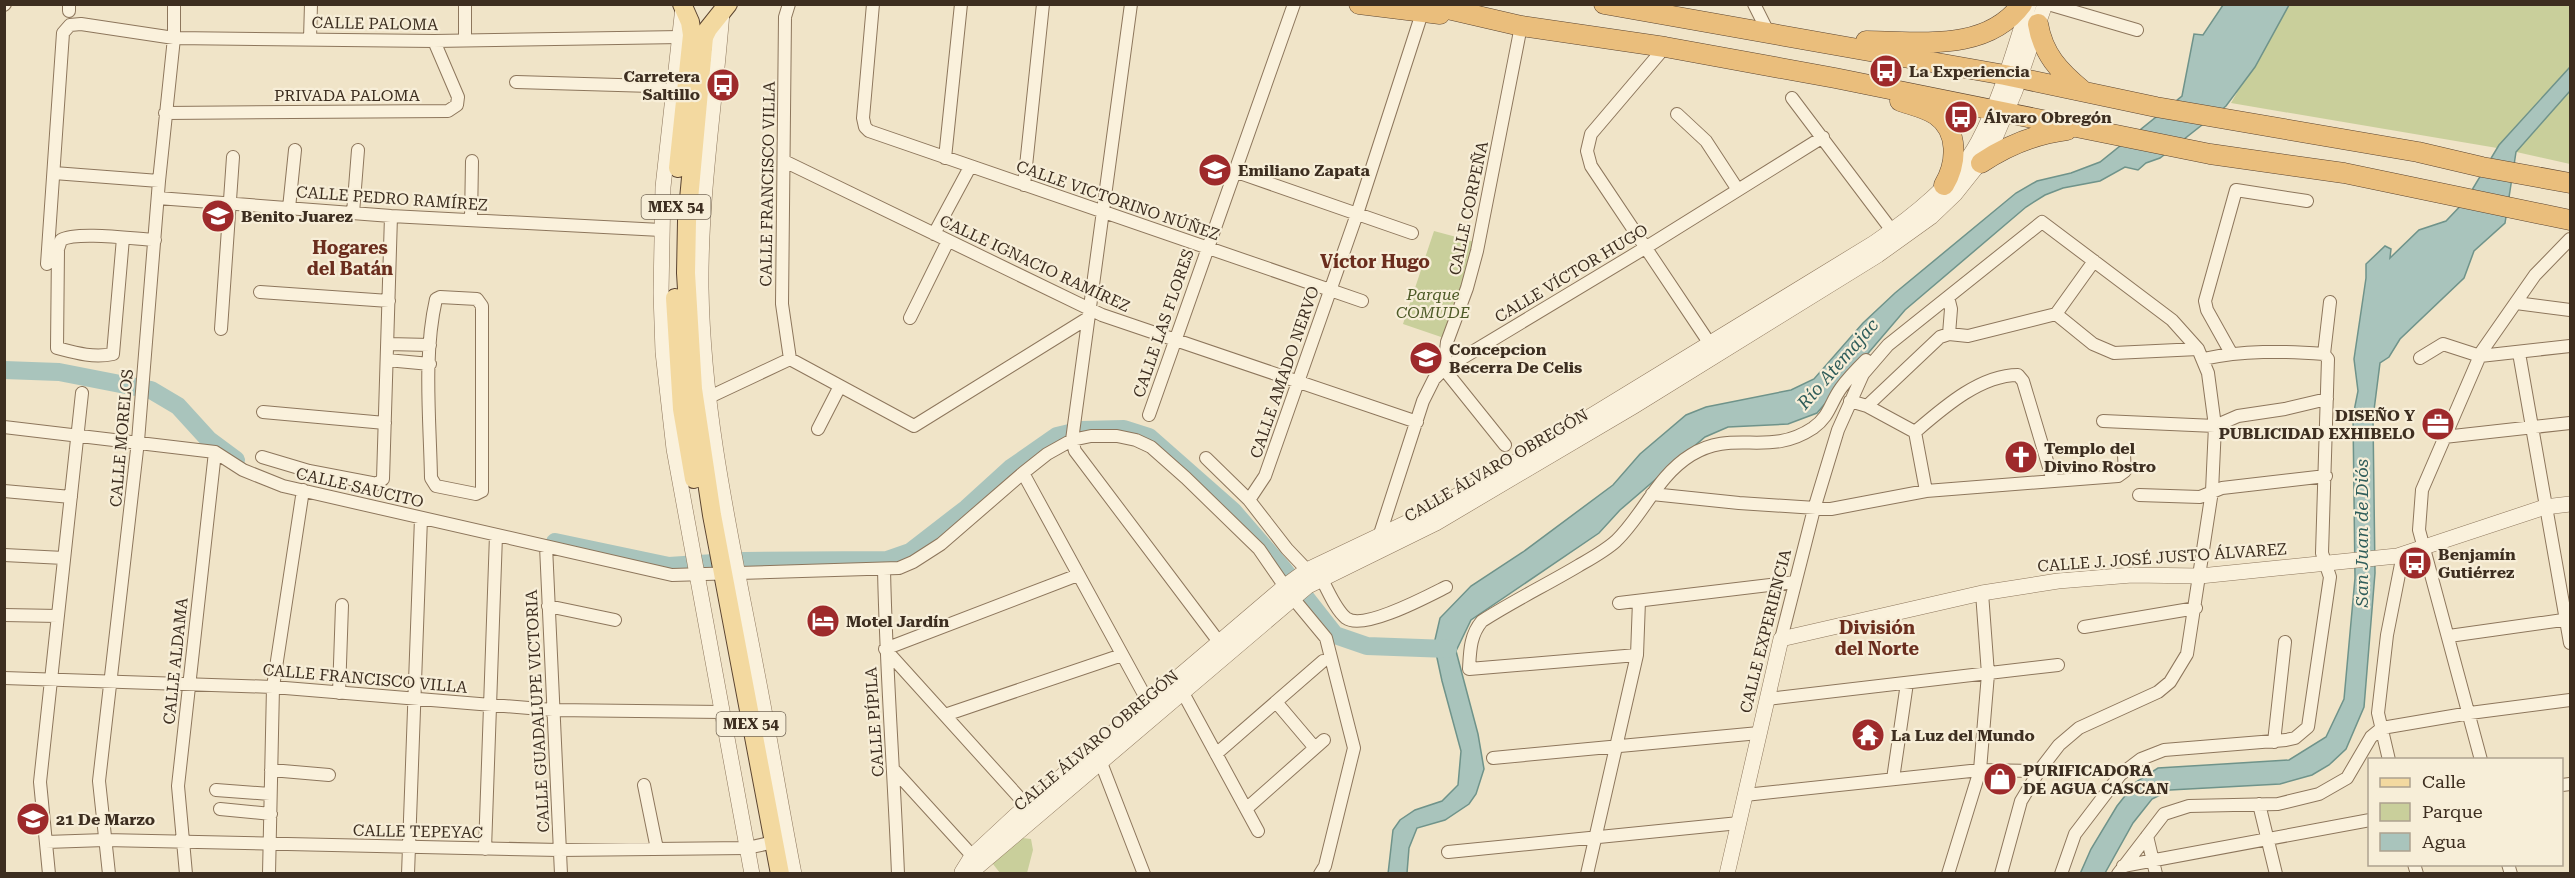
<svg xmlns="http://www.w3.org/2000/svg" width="2575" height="878" viewBox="0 0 2575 878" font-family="'Roboto Serif',serif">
	<rect width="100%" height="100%" fill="#f0e4c8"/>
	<path fill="#c9cf9b" d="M 2287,5 L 2570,5 L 2570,164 L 2503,149 L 2231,103 Z
		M 1434,231 L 1475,242 L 1444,338 L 1403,324 Z
		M 1015,837 L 1031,839 L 1033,850 L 1027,873 L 1000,873 L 993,864 Z"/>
	<path fill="#a9c4bc" stroke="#6f938a" stroke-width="1.5" d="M 2223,5 L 2289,5 L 2255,67 L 2226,106 L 2160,158 L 2146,163 L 2138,170 L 2125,167 L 2100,181 L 2063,188 L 2045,195 L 2026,207 L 1905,310 L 1817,413 L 1788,424 L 1728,427 L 1705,437 L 1620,510 L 1599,533 L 1471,620 L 1456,651 L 1478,734 L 1484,769 L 1476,794 L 1469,804 L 1445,820 L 1417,828 L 1409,848 L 1407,873 L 1388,874 L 1393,830 L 1400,820 L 1415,810 L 1442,801 L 1458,785 L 1461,751 L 1442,681 L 1434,644 L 1440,618 L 1471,586 L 1523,552 L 1613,485 L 1640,454 L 1686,415 L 1706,407 L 1791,390 L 1814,379 L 1863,323 L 1895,293 L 2016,193 L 2037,181 L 2071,173 L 2100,162 L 2182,96 L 2194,34 L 2203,35 Z
		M 2570,67 L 2570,91 L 2516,152 L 2505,223 L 2474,251 L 2464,278 L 2400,339 L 2389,357 L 2380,363 L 2373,418 L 2375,573 L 2364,707 L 2346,749 L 2329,765 L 2312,775 L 2280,784 L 2170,790 L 2152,799 L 2133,823 L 2105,873 L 2080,874 L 2091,849 L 2117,806 L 2136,782 L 2158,768 L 2289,760 L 2326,737 L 2344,699 L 2355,578 L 2353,416 L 2358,391 L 2354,359 L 2366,278 L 2366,264 L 2385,246 L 2391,249 L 2390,258 L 2419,230 L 2446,221 L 2466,200 L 2499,145 Z"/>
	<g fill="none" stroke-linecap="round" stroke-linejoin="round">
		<path stroke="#a9c4bc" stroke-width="18" d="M 4,370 L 59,372 L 151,390 L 178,406 L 209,440 L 236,460
			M 555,542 L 669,566 L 744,561 L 887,560 L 910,552 L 967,508 L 1011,468 L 1057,436 L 1082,430 L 1124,429 L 1149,437 L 1233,511 L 1284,570 L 1335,635 L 1367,646 L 1448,649"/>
		<defs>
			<path id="minor" d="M 465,4 L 465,40
				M 789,4 L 785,17 L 782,304 L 790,359
				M 873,4 L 863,118 L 865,127 L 869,131 L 1362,301
				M 1131,4 L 1072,440 L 1075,451 L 1219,642
				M 1754,4 L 1769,34
				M 2048,4 L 2137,30
				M 4,5 L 5,4
				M 69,11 L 69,4
				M 310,39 L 311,4
				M 1665,47 L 1591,134 L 1587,151 L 1591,166 L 1710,344
				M 516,82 L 652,86 L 673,92
				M 1792,98 L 1896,236
				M 165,113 L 448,111 L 457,105 L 458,97 L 434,41
				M 1677,114 L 1706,141 L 1738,190
				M 945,158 L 961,4
				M 784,161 L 1102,315 L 1417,422
				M 1234,171 L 1412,233
				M 54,173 L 159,181
				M 1024,185 L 1043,4
				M 158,198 L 391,216 L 661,230
				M 289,208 L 295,150
				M 353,213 L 358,150
				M 471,220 L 472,161
				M 934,234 L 970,167
				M 123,238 L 113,354 C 93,358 76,353 57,348 L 58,249 L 61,240 C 77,231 134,239 155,240
				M 47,264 L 63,33 L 70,25 L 81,24 L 174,38 L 434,41 L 681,37
				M 260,292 L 389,301
				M 440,297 L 477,299 L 482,306 L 482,491 L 476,494 L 436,486 L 431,478 C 430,420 423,356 436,299 Z
				M 1948,297 L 1951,309 L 1949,334
				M 2516,303 L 2570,310
				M 2056,314 L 2093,344 L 2114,353 L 2198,349
				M 2056,314 L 2094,261
				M 910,318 L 948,241
				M 221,329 L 233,157
				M 388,344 L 430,345
				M 2231,353 L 2207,310 L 2205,301 L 2236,190 L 2307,201
				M 2519,353 L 2570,643
				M 2324,354 L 2330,302
				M 2420,358 L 2443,344 L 2480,356 L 2570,346
				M 790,359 L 914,426 L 1088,318
				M 2203,359 C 2244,350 2282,351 2324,354
				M 387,360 L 430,364
				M 703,400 L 790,359
				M 1850,401 L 1867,406 L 1915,432
				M 1867,406 L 1940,337 L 1949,334 L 1968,336 L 2056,314
				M 263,412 L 385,423
				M 1149,415 L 1294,4
				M 2103,421 L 2215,426 L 2238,416 L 2285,409 L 2327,399
				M 4,427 L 215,452 L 243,470 L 283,486 L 672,575 L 899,568 L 913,562 L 941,544 L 1023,473 L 1047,454 L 1072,440 L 1091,436 L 1117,436 L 1136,440 L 1151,447 L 1186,478 L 1259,549 L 1292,597 L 1326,638 L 1354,748 L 1325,866 L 1320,874
				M 818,429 L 840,386
				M 1915,432 C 1943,408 1980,375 2018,375 L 2023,381 L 2053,481
				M 1915,432 L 1926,491
				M 2444,437 L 2570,423
				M 1505,445 L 1444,369 L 1447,342 L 1467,288 L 1477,251 L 1521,26
				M 262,457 L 309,471 L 377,484 L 383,479 L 391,216
				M 1206,458 L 1249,500 L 1287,549 L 1307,570
				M 1023,473 L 1152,709
				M 4,491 L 71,497
				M 1652,494 L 1739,503 L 1831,509 L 1926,491 L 2118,476 L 2125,471 L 2124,455
				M 2139,495 L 2200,497 L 2222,488 L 2326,476
				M 1249,500 L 1265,476 L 1357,214 L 1422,13
				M 1378,540 L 1423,401 L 1434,379 L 1444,369 L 1645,248 L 1823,137
				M 546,546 L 561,874
				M 4,555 L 64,558
				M 884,569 C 886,671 894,772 898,874
				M 1321,578 C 1328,590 1335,609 1346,618 C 1363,631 1428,596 1446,587
				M 1619,603 L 1795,582
				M 548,606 L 615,620
				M 4,615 L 58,616
				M 2084,627 L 2196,608
				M 2449,636 L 2570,619
				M 1781,639 L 1814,509 L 1838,430 L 1863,374 L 1888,345 L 2042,222 L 2172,320 L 2198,349 L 2208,373 L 2215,426 L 2212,491 L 2187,654 L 2170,682 L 2158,692 L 2079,728 L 2059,745 L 2039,771 L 2021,801 L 2001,874
				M 1637,655 L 1469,669 C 1470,651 1470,635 1482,621 C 1513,601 1546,585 1578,566 C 1590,559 1605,551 1616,541 C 1644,514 1657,476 1691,455 C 1734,428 1768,458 1813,428 C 1830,416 1830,403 1841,388 C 1848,378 1857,369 1866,360
				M 4,678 L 273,687 L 553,710 L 722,712
				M 1182,691 L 1258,831
				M 339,693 L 342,605
				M 1767,699 L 2058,665
				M 1276,702 L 1315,748
				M 945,715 L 1122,655
				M 2274,742 L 2285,642
				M 1216,754 L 1323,661
				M 1098,755 L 1144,874
				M 1493,758 L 1759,733
				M 2389,760 L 2378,713 L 2387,635 L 2403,554
				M 2481,760 L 2419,530 L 2422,490 L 2482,351 L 2535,275 L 2570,239
				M 271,770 L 329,775
				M 895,771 L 977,861
				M 1893,779 L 1907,683
				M 644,785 L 657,849
				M 2562,785 L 2570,784
				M 216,790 L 270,794
				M 1745,795 L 1980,770 L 2039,771
				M 2259,804 L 2276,874
				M 1027,806 L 885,649 L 1078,575
				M 220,809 L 271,814
				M 1246,809 L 1324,740
				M 2147,836 L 2156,874
				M 46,842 L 105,840 L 559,850 L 747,848 L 779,841
				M 485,849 L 496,535
				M 1448,852 L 1739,823
				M 2414,864 L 2417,874
				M 2508,864 L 2511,874
				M 2123,866 L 2370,820
				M 49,874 L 40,782 L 82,393
				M 109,874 L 99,781 L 138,441 L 159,181 L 174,38 L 174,4
				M 186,874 L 178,786 L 215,452
				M 269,874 L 273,687 L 303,490
				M 408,874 L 421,518
				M 1587,874 L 1637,655 L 1639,601
				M 1948,874 L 1980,770 L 1988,674 L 1982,593
				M 2061,874 L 2075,834 L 2120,775 L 2141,759 L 2164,750 L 2286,740 L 2295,738 L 2308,727 L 2330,577 L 2322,553 L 2328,359 L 2324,354
				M 2118,874 L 2164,814 L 2189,806 L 2278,804 L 2319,794 L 2347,778 L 2371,737 L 2382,728 L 2470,713 L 2570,700"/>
			<path id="tertiary" d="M 683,7 L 663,187 L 661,293 L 663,352 L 674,449 L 752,874
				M 722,12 C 715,104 700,195 701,288 C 703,418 733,546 757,673 C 770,740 781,807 794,874
				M 962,872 L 972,856 L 1015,816 L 1285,586 L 1307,570 L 1427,513 L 1514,463 L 1874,243 C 1912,217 1956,183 1978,142 C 2001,99 2014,50 2029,4
				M 969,874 L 1308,586 L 1436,523 L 1634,406 L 1878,255 L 1931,217 L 1955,194 L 1990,150 L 2015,91 L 2045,4
				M 1727,874 L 1781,639 L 1982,593 L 2058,581 L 2132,575 L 2200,576 L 2397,556 L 2545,507 L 2570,504"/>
			<path id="primary" d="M 728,4 L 708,29 L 704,37 L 687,221 L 686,273 L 693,389 L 712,515 L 780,874
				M 678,168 L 692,35 L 690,22 L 682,4
				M 675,298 L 682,409 L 694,479"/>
			<path id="trunk" d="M 1359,4 L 1440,14
				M 1426,4 L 1521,26 L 1665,47 L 1835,78 L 2210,154 L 2344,173 L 2570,220
				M 1604,4 L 2005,75 L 2156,107 L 2418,152 L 2482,167 L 2570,183
				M 2038,24 C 2043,54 2059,71 2082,90
				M 1866,41 C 1919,41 1986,53 2022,4
				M 1900,101 C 1911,105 1926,108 1936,115 C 1959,131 1957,163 1944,185
				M 1981,163 C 2008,145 2035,134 2067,130"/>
		</defs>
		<use href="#minor" stroke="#8d765c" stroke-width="14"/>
		<use href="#tertiary" stroke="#8d765c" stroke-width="16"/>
		<use href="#primary" stroke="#5b4430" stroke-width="20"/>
		<use href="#trunk" stroke="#5b4430" stroke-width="21"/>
		<use href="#minor" stroke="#faf1dc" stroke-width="12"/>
		<use href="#tertiary" stroke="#faf1dc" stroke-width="15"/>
		<use href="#primary" stroke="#f3d9a0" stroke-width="18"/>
		<use href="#trunk" stroke="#eabe7c" stroke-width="20"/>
	</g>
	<defs>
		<symbol id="bus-disc" viewBox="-11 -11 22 22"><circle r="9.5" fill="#9e2a2b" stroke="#f7eed8"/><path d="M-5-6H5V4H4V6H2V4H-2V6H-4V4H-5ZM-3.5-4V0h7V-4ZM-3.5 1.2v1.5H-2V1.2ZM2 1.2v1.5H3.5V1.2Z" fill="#fff"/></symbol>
		<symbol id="school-disc" viewBox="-11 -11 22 22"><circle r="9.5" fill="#9e2a2b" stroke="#f7eed8"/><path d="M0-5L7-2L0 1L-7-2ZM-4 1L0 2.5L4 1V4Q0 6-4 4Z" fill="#fff"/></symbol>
		<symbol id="office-disc" viewBox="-11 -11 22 22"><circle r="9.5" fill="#9e2a2b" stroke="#f7eed8"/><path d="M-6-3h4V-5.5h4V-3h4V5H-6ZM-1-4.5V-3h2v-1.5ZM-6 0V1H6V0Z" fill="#fff"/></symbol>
		<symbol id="church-disc" viewBox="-11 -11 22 22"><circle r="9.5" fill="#9e2a2b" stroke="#f7eed8"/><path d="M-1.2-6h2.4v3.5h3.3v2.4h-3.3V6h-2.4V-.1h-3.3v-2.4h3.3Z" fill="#fff"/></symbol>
		<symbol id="hotel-disc" viewBox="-11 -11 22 22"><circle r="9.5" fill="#9e2a2b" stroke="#f7eed8"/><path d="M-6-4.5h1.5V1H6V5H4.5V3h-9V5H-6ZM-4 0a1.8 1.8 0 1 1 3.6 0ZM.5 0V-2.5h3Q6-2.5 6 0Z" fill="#fff"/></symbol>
		<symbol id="temple-disc" viewBox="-11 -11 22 22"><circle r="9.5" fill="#9e2a2b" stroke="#f7eed8"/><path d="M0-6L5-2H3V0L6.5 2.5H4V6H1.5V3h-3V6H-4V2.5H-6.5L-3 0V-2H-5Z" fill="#fff"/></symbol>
		<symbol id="shop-disc" viewBox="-11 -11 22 22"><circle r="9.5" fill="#9e2a2b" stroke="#f7eed8"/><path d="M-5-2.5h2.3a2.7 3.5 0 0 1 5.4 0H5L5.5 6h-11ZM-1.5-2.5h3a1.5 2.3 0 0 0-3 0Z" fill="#fff"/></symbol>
	</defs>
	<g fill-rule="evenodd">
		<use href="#bus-disc" x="1867" y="52" width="38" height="38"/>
		<use href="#bus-disc" x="704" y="66" width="38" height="38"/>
		<use href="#bus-disc" x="1942" y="98" width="38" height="38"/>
		<use href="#school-disc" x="1196" y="151" width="38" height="38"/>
		<use href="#school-disc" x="199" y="197" width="38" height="38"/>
		<use href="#school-disc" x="1407" y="339" width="38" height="38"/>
		<use href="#office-disc" x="2419" y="405" width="38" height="38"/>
		<use href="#church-disc" x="2002" y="438" width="38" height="38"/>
		<use href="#bus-disc" x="2396" y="544" width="38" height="38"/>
		<use href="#hotel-disc" x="804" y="602" width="38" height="38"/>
		<use href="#temple-disc" x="1849" y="716" width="38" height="38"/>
		<use href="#shop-disc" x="1981" y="760" width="38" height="38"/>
		<use href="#school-disc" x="14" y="800" width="38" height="38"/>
	</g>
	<g text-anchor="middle" stroke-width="4.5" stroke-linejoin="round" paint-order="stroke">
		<g fill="#f7eed8" stroke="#756857" stroke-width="1.5">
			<rect x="641.5" y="195" width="69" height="24" rx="4.5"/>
			<rect x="716.5" y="712" width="69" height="24" rx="4.5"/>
		</g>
		<g font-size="15" font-weight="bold" fill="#3d2e20">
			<text x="676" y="212">MEX 54</text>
			<text x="751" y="729">MEX 54</text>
		</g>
		<g font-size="16" fill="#3d2e20" stroke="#f7eed8">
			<text transform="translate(375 23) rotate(1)" y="6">CALLE PALOMA</text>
			<text x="347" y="101">PRIVADA PALOMA</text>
			<text transform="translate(767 184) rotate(-89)" y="6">CALLE FRANCISCO VILLA</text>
			<text transform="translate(392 198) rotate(4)" y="6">CALLE PEDRO RAMÍREZ</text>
			<text transform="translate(1118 200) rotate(19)" y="6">CALLE VICTORINO NÚÑEZ</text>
			<text transform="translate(1468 208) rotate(-78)" y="6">CALLE CORPEÑA</text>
			<text transform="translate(1035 263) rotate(25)" y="6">CALLE IGNACIO RAMÍREZ</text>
			<text transform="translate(1571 273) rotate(-31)" y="6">CALLE VÍCTOR HUGO</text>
			<text transform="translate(1163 323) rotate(-71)" y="6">CALLE LAS FLORES</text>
			<text transform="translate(1284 372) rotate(-71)" y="6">CALLE AMADO NERVO</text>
			<text transform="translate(121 438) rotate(-85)" y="6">CALLE MORELOS</text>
			<text transform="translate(1496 465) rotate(-30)" y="6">CALLE ÁLVARO OBREGÓN</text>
			<text transform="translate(360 487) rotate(13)" y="6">CALLE SAUCITO</text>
			<text transform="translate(2162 557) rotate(-4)" y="6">CALLE J. JOSÉ JUSTO ÁLVAREZ</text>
			<text transform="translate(1765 631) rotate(-76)" y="6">CALLE EXPERIENCIA</text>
			<text transform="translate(175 661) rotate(-84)" y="6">CALLE ALDAMA</text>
			<text transform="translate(365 678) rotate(5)" y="6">CALLE FRANCISCO VILLA</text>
			<text transform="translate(537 711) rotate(-93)" y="6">CALLE GUADALUPE VICTORIA</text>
			<text transform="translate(874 722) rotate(-94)" y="6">CALLE PÍPILA</text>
			<text transform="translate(1096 740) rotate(-40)" y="6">CALLE ÁLVARO OBREGÓN</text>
			<text transform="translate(418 831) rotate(1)" y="6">CALLE TEPEYAC</text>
		</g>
		<g font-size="16" font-weight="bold" fill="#3d2e20" stroke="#f7eed8" text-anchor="start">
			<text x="1909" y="77">La Experiencia</text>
			<text x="700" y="82" text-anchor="end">Carretera<tspan x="700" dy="18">Saltillo</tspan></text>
			<text x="1984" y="123">Álvaro Obregón</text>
			<text x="1238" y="176">Emiliano Zapata</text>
			<text x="241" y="222">Benito Juarez</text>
			<text x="1449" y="355">Concepcion<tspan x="1449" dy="18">Becerra De Celis</tspan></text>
			<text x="2415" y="421" text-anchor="end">DISEÑO Y<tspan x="2415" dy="18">PUBLICIDAD EXHIBELO</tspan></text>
			<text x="2044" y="454">Templo del<tspan x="2044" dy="18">Divino Rostro</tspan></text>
			<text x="2438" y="560">Benjamín<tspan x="2438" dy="18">Gutiérrez</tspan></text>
			<text x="846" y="627">Motel Jardín</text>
			<text x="1891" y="741">La Luz del Mundo</text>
			<text x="2023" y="776">PURIFICADORA<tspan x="2023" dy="18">DE AGUA CASCAN</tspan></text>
			<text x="56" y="825">21 De Marzo</text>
		</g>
		<g font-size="16" font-style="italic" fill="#4d5a26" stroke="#f7eed8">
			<text x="1433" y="300">Parque<tspan x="1433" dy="18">COMUDE</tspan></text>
		</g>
		<g font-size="18" font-weight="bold" fill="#6b2e1e" stroke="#f7eed8">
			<text x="350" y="254">Hogares<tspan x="350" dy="21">del Batán</tspan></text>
			<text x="1375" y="268">Víctor Hugo</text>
			<text x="1877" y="634">División<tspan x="1877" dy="21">del Norte</tspan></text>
		</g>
		<g font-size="18" font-style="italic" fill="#2f5d5a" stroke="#f7eed8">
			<text transform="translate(1838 364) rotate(-49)" y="6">Río Atemajac</text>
			<text transform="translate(2362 533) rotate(-90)" y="6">San Juan de Diós</text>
		</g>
	</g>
	<rect width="2575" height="878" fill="none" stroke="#3d2e20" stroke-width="12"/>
	<rect x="2368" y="758" width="195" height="108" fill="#f7eed8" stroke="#ada18e" stroke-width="1.5"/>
	<rect x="2380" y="778" width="30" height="9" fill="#f3d9a0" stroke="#ada18e" stroke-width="1.5"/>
	<text x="2422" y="788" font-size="18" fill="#3d2e20">Calle</text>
	<rect x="2380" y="803" width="30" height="18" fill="#c9cf9b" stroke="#ada18e" stroke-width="1.5"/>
	<text x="2422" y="818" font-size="18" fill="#3d2e20">Parque</text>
	<rect x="2380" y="833" width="30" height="18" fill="#a9c4bc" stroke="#ada18e" stroke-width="1.5"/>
	<text x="2422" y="848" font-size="18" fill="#3d2e20">Agua</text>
</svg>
